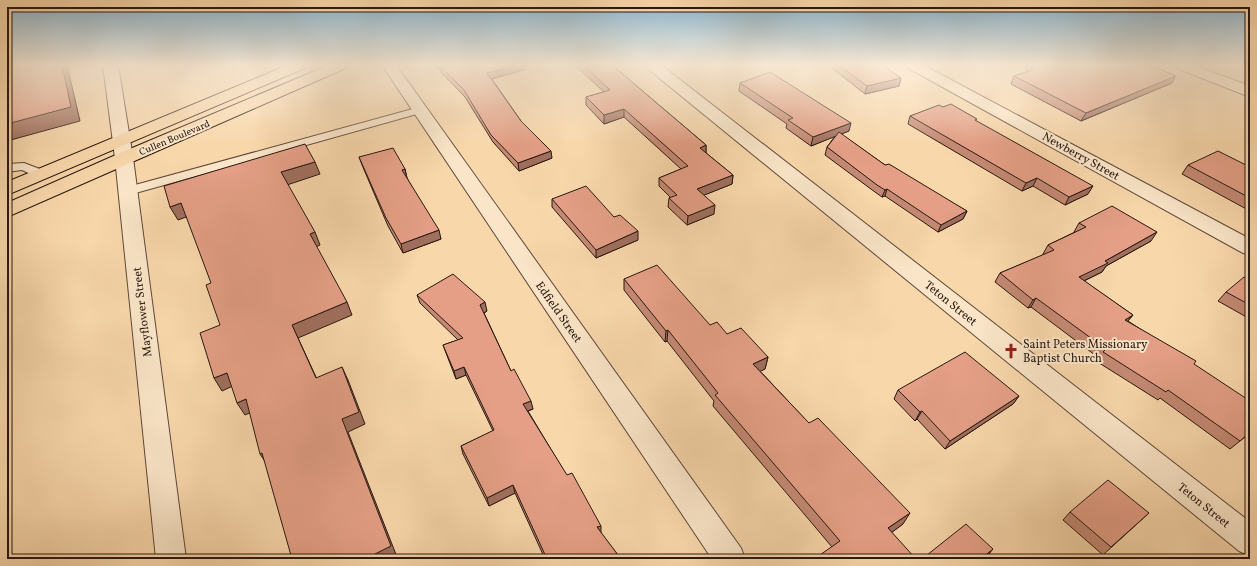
<svg xmlns="http://www.w3.org/2000/svg" width="1257" height="566" viewBox="0 0 1257 566" font-family="Vollkorn,serif">
	<rect width="100%" height="100%" fill="#f8d7ab"/>
	<filter id="stains"><feTurbulence type="fractalNoise" baseFrequency=".005" numOctaves="4"/><feColorMatrix values="0 0 0 0 .2 0 0 0 0 .09 0 0 0 0 .02 0 0 0 .5 -.17"/></filter>
	<radialGradient id="worn" r=".72"><stop offset=".6" stop-color="#630" stop-opacity="0"/><stop offset="1" stop-color="#630" stop-opacity=".3"/></radialGradient>
	<g fill="none" stroke-linecap="round" stroke-linejoin="round">
		<defs>
			<path id="service" d="M 420,107 L 425,110 L 424,112 L 132,194 L 124,194 L 122,191 L 124,188 Z
				M 24,163 L 45,171 L 47,174 L 45,177 L 37,177 L 22,170 L 7,172 L 7,164 Z"/>
			<path id="minor" d="M 103,65 L 118,65 L 133,158 L 186,559 L 156,559 L 115,158 Z
				M 382,65 L 396,65 L 741,548 L 745,559 L 712,559 Z
				M 645,65 L 661,65 L 1250,522 L 1250,556 L 1239,551 L 647,68 Z
				M 906,65 L 923,65 L 1250,239 L 1250,255 L 1243,253 L 908,68 Z
				M 1174,65 L 1193,65 L 1250,86 L 1250,97 L 1176,68 Z"/>
			<path id="primary" d="M 288,65 L 308,65 L 305,68 L 7,195 L 7,182 Z
				M 329,65 L 349,65 L 346,68 L 7,217 L 7,203 L 118,154 Z"/>
		</defs>
		<use href="#service" stroke="#5d4838" stroke-width="2"/>
		<use href="#minor" stroke="#5d4838" stroke-width="2"/>
		<use href="#primary" stroke="#291811" stroke-width="2"/>
		<use href="#service" fill="#fae5c8" fill-rule="evenodd"/>
		<use href="#minor" fill="#fae5c8" fill-rule="evenodd"/>
		<use href="#primary" fill="#f8d7ab" fill-rule="evenodd"/>
	</g>
	<path fill="#c48973" stroke="#291811" d="M 434,65 L 526,65 L 526,69 L 492,79 L 521,121 L 552,158 L 519,171 L 493,142 L 465,97 Z
		M 575,65 L 612,65 L 706,145 L 706,153 L 733,175 L 732,184 L 704,195 L 714,214 L 687,225 L 668,207 L 669,198 L 670,197 L 659,186 L 659,178 L 681,169 L 624,117 L 604,124 L 586,105 L 586,97 L 604,92 Z
		M 828,65 L 882,65 L 901,78 L 899,86 L 865,94 Z
		M 1025,65 L 1150,65 L 1172,83 L 1081,121 L 1011,84 L 1014,76 L 1027,72 Z
		M 740,83 L 849,131 L 841,134 L 885,165 L 967,211 L 963,219 L 938,232 L 885,196 L 882,197 L 875,192 L 825,155 L 827,147 L 835,136 L 811,146 L 786,128 L 787,124 L 739,91 Z
		M 943,107 L 976,121 L 1088,194 L 1065,205 L 1033,186 L 1022,191 L 908,124 L 910,116 Z
		M 359,157 L 405,169 L 407,178 L 441,239 L 403,253 L 388,226 L 362,165 Z
		M 1188,165 L 1250,167 L 1250,211 L 1182,174 Z
		M 552,199 L 614,217 L 638,240 L 596,258 L 552,207 Z
		M 1079,223 L 1151,241 L 1106,266 L 1102,272 L 1084,281 L 1133,315 L 1128,321 L 1194,364 L 1250,433 L 1230,449 L 1160,398 L 1158,400 L 1096,361 L 1099,358 L 1031,307 L 1028,308 L 995,282 L 1000,273 L 1043,255 L 1043,254 L 1048,245 L 1075,232 L 1074,232 Z
		M 624,279 L 727,334 L 768,357 L 765,369 L 760,371 L 903,524 L 892,532 L 832,547 L 713,406 L 714,401 L 667,341 L 665,342 L 624,290 Z
		M 1250,281 L 1250,319 L 1218,301 L 1226,292 Z
		M 417,295 L 487,311 L 484,313 L 511,371 L 533,409 L 528,411 L 601,533 L 621,559 L 545,559 L 515,493 L 489,506 L 463,454 L 461,446 L 493,431 L 466,375 L 456,379 L 446,353 L 443,345 L 458,340 L 420,303 Z
		M 898,390 L 1019,396 L 1013,404 L 945,449 L 917,419 L 915,421 L 894,399 Z
		M 1070,512 L 1149,513 L 1103,555 L 1063,520 Z"/>
	<path fill="#a06f5e" stroke="#291811" d="M 62,65 L 67,65 L 80,121 L 7,141 L 7,124 Z
		M 518,65 L 526,65 L 526,69 L 488,80 L 487,73 Z
		M 1176,76 L 1172,83 L 1081,121 L 1086,113 Z
		M 901,78 L 899,86 L 865,94 L 867,86 Z
		M 624,109 L 624,117 L 604,124 L 604,115 Z
		M 851,123 L 849,131 L 811,146 L 813,137 Z
		M 706,145 L 706,154 L 700,148 Z
		M 551,151 L 552,158 L 519,171 L 518,163 Z
		M 315,162 L 320,174 L 287,185 L 281,172 Z
		M 405,169 L 407,178 L 404,179 L 402,170 Z
		M 733,175 L 732,184 L 697,198 L 697,189 Z
		M 1037,178 L 1033,186 L 1022,191 L 1026,183 Z
		M 1093,186 L 1088,194 L 1065,205 L 1069,197 Z
		M 887,189 L 885,196 L 882,197 L 885,190 Z
		M 181,203 L 189,216 L 178,220 L 170,207 Z
		M 715,205 L 714,214 L 687,225 L 688,216 Z
		M 967,211 L 963,219 L 938,232 L 941,225 Z
		M 439,230 L 441,239 L 403,253 L 401,244 Z
		M 638,231 L 638,240 L 596,258 L 596,250 Z
		M 315,232 L 320,245 L 316,247 L 310,234 Z
		M 1157,232 L 1151,241 L 1106,266 L 1102,272 L 1073,286 L 1079,277 L 1105,261 Z
		M 1036,298 L 1031,307 L 1028,308 L 1033,300 Z
		M 347,302 L 352,315 L 298,338 L 322,390 L 316,378 L 292,325 Z
		M 485,302 L 487,311 L 482,314 L 480,305 Z
		M 1133,315 L 1126,323 L 1125,320 Z
		M 668,330 L 667,341 L 665,342 L 666,331 Z
		M 768,357 L 765,369 L 751,376 L 753,364 Z
		M 342,367 L 348,380 L 365,424 L 348,432 L 397,557 L 393,559 L 365,559 L 342,419 Z
		M 464,367 L 466,375 L 456,379 L 454,371 Z
		M 227,373 L 235,385 L 222,391 L 214,378 Z
		M 1019,396 L 1013,404 L 945,449 L 950,441 Z
		M 246,399 L 254,411 L 245,415 L 237,403 Z
		M 531,401 L 533,409 L 525,412 L 523,404 Z
		M 922,411 L 917,419 L 915,421 L 920,412 Z
		M 262,453 L 268,466 L 260,454 Z
		M 513,485 L 515,493 L 489,506 L 487,498 Z
		M 910,513 L 903,524 L 883,539 L 888,528 Z
		M 601,526 L 601,533 L 597,527 Z
		M 993,549 L 985,559 L 981,559 Z"/>
	<path fill="#e49f86" stroke="#291811" d="M 7,65 L 62,65 L 71,107 L 7,124 Z
		M 439,65 L 518,65 L 487,73 L 521,121 L 551,151 L 518,163 L 491,135 L 464,90 Z
		M 583,65 L 612,65 L 706,145 L 700,148 L 733,175 L 697,189 L 715,205 L 688,216 L 669,198 L 677,195 L 659,178 L 688,166 L 624,109 L 604,115 L 586,97 L 610,90 Z
		M 838,65 L 882,65 L 901,78 L 867,86 Z
		M 1031,65 L 1150,65 L 1176,76 L 1086,113 L 1014,76 L 1033,70 Z
		M 770,72 L 851,123 L 813,137 L 788,120 L 793,118 L 740,83 Z
		M 951,104 L 977,119 L 975,120 L 1093,186 L 1069,197 L 1037,178 L 1026,183 L 910,116 L 939,105 L 943,107 Z
		M 839,132 L 885,165 L 889,164 L 967,211 L 941,225 L 887,189 L 885,190 L 877,185 L 827,147 Z
		M 305,144 L 315,162 L 281,172 L 315,232 L 310,234 L 347,302 L 292,325 L 316,378 L 342,367 L 359,412 L 342,419 L 391,546 L 365,559 L 292,559 L 262,453 L 260,454 L 246,399 L 237,403 L 227,373 L 214,378 L 200,333 L 220,325 L 206,285 L 211,283 L 181,203 L 170,207 L 164,186 Z
		M 393,148 L 405,169 L 402,170 L 439,230 L 401,244 L 386,218 L 359,157 Z
		M 1218,151 L 1250,167 L 1250,198 L 1188,165 Z
		M 586,186 L 614,217 L 620,215 L 638,231 L 596,250 L 552,199 Z
		M 1112,206 L 1157,232 L 1105,261 L 1108,263 L 1079,277 L 1133,315 L 1125,320 L 1196,361 L 1194,364 L 1250,401 L 1250,432 L 1240,441 L 1168,390 L 1166,392 L 1103,352 L 1106,349 L 1036,298 L 1033,300 L 1000,273 L 1054,250 L 1048,245 L 1086,227 L 1079,223 Z
		M 657,265 L 710,325 L 717,322 L 727,334 L 741,328 L 768,357 L 753,364 L 809,423 L 818,418 L 910,513 L 888,528 L 916,559 L 814,559 L 840,541 L 715,395 L 718,393 L 668,330 L 666,331 L 624,279 Z
		M 453,274 L 485,302 L 480,305 L 511,371 L 514,369 L 531,401 L 523,404 L 567,475 L 572,473 L 601,526 L 597,527 L 621,559 L 547,559 L 513,485 L 487,498 L 461,446 L 494,430 L 464,367 L 454,371 L 443,345 L 463,338 L 417,295 Z
		M 1244,277 L 1250,281 L 1250,305 L 1226,292 Z
		M 965,352 L 1019,396 L 950,441 L 922,411 L 920,412 L 898,390 Z
		M 1108,480 L 1149,513 L 1111,547 L 1070,512 Z
		M 966,524 L 993,549 L 982,558 L 983,559 L 922,559 Z"/>
	<linearGradient id="sky" x2="0" y2="1"><stop stop-color="#8ab6d1"/><stop offset="0.45" stop-color="#fcedd9"/><stop offset="1" stop-color="#fcedd9" stop-opacity="0"/></linearGradient>
	<rect width="1257" height="144" fill="url(#sky)"/>
	<defs>
		<symbol id="church-bare" viewBox="-9 -9 18 18"><path d="M-1.2-6h2.4v3.5h3.3v2.4h-3.3V6h-2.4V-.1h-3.3v-2.4h3.3Z" fill="#8f2418" stroke="#fae5c8" stroke-width="2.5" paint-order="stroke"/></symbol>
	</defs>
	<g fill-rule="evenodd">
		<use href="#church-bare" x="1000" y="340" width="22" height="22"/>
	</g>
	<g text-anchor="middle" stroke-width="4" stroke-linejoin="round" paint-order="stroke">
		<g font-size="10" fill="#291811" stroke="#fae5c8">
			<text transform="translate(174 137) rotate(-23)" y="4">Cullen Boulevard</text>
		</g>
		<g font-size="12" fill="#291811" stroke="#fae5c8">
			<text transform="translate(1081 156) rotate(29)" y="4">Newberry Street</text>
			<text transform="translate(951 303) rotate(39)" y="4">Teton Street</text>
			<text transform="translate(142 312) rotate(-97)" y="4">Mayflower Street</text>
			<text transform="translate(559 312) rotate(55)" y="4">Edfield Street</text>
			<text transform="translate(1204 505) rotate(39)" y="4">Teton Street</text>
		</g>
		<g font-size="12" fill="#291811" stroke="#fae5c8" text-anchor="start">
			<text x="1023" y="348">Saint Peters Missionary<tspan x="1023" dy="14">Baptist Church</tspan></text>
		</g>
	</g>
	<rect width="1257" height="566" fill="none" stroke="#f8d7ab" stroke-width="24"/>
	<rect x="8" y="8" width="1241" height="550" fill="none" stroke="#291811" stroke-width="2"/>
	<rect x="12" y="12" width="1233" height="542" fill="none" stroke="#291811"/>
	<rect width="100%" height="100%" filter="url(#stains)"/>
	<rect width="100%" height="100%" fill="url(#worn)"/>
</svg>
